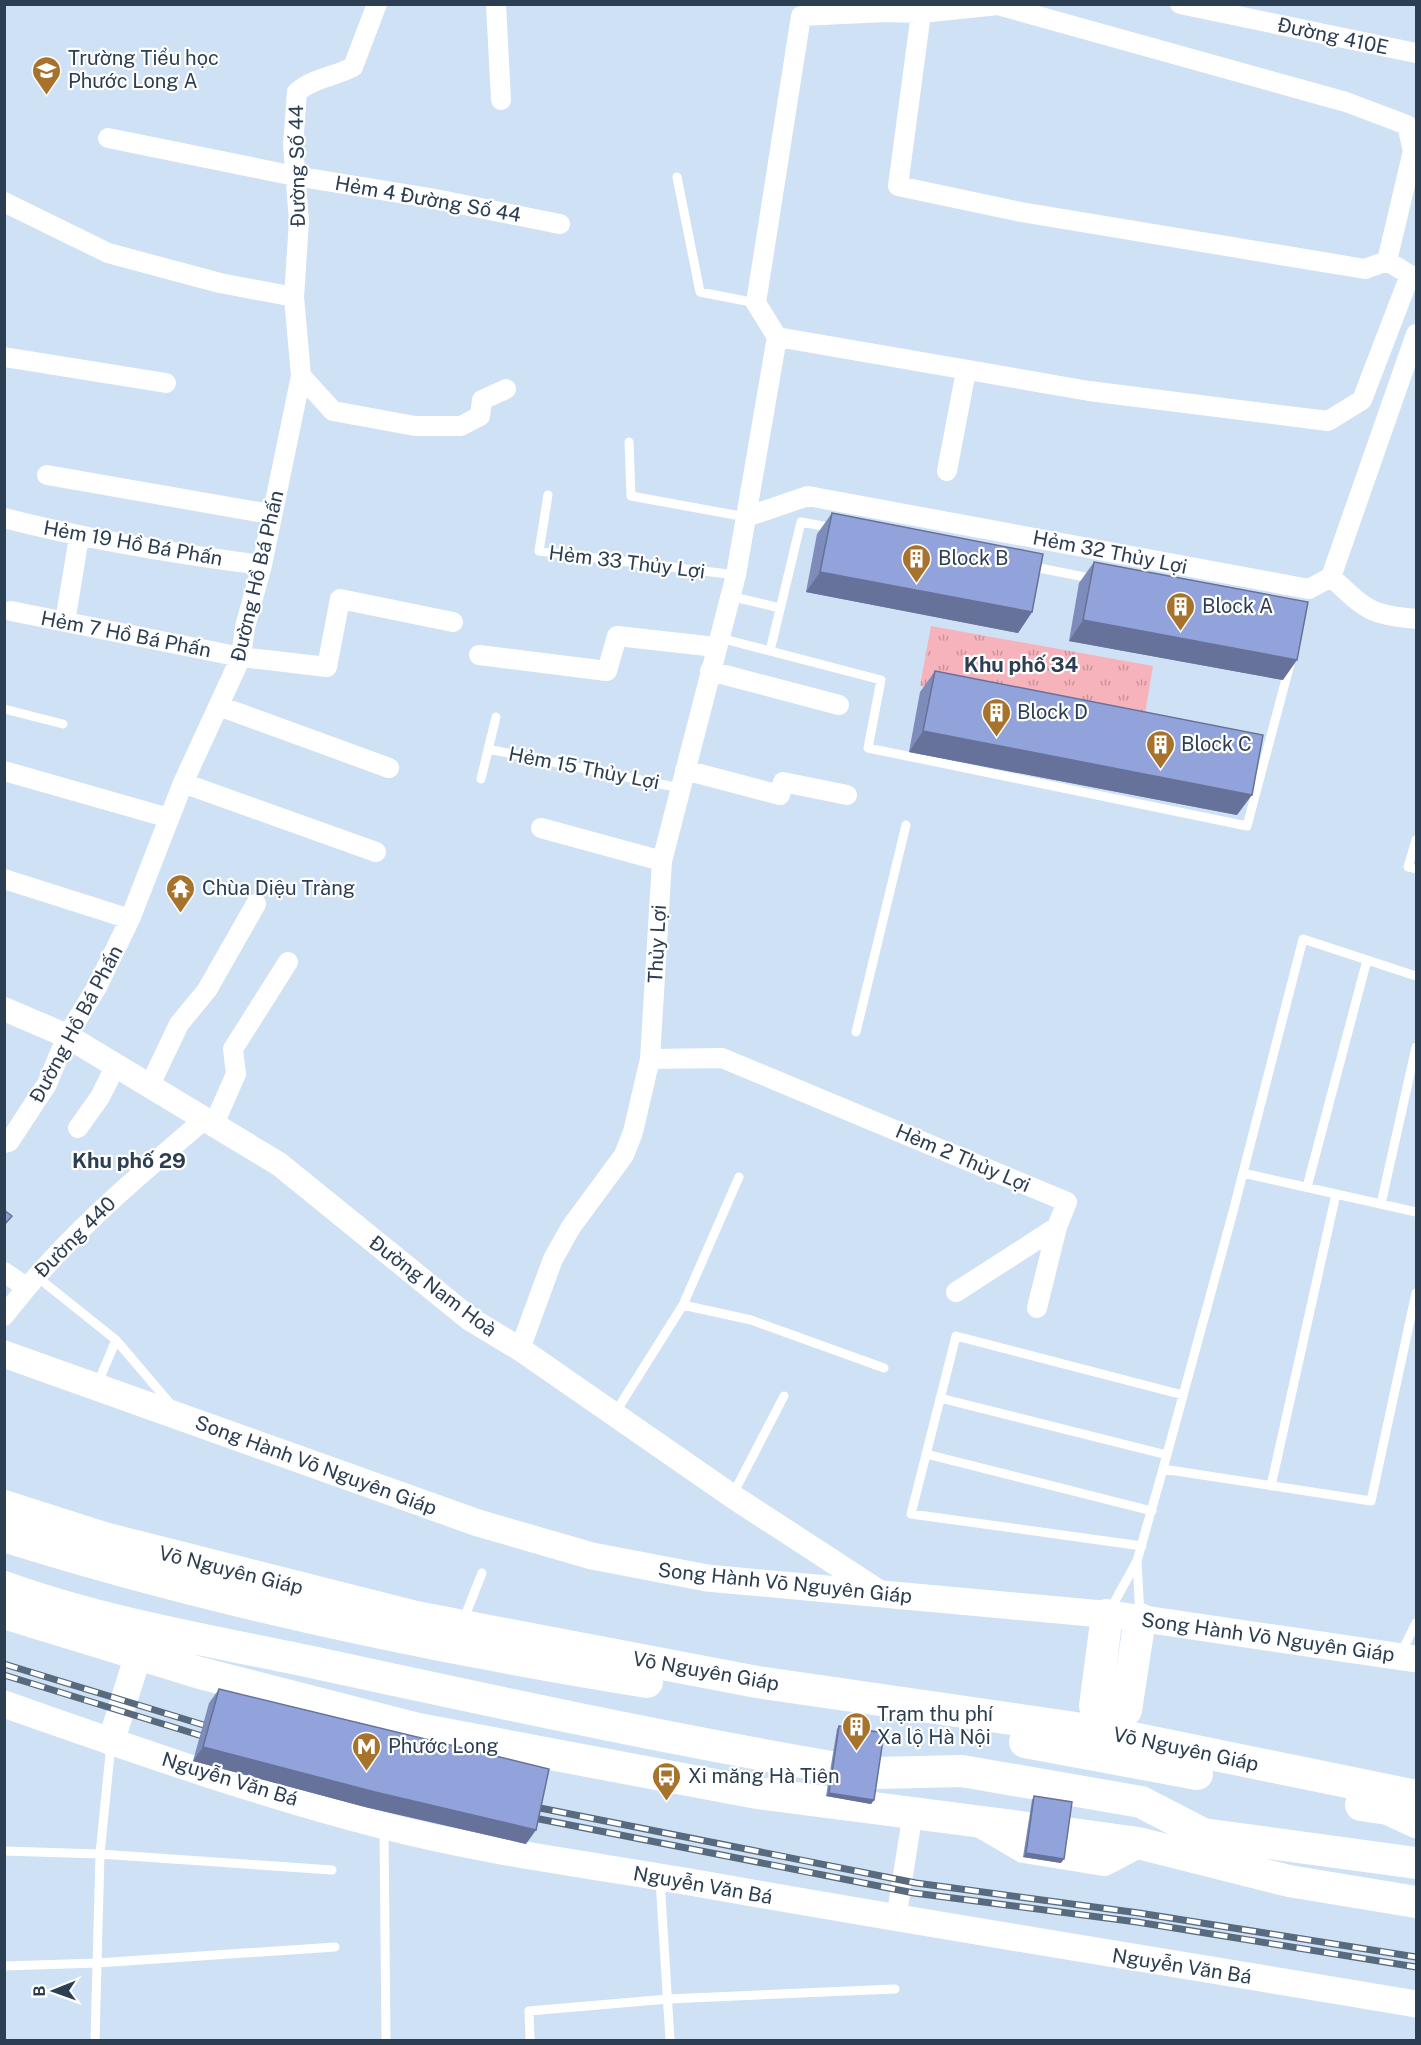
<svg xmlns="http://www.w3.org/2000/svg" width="1421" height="2045" viewBox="0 0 1421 2045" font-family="'Public Sans',sans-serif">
	<defs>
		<pattern id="park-tufts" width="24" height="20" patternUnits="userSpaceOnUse" patternTransform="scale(1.5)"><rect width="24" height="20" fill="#f7b3bb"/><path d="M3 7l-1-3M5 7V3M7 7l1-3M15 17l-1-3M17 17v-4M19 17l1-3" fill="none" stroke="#c8939a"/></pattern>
	</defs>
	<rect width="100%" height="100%" fill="#cfe1f5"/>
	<path fill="url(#park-tufts)" d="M 931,626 L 1153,666 L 1143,726 L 920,686 Z"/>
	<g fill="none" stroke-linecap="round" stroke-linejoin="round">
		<path stroke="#fff" stroke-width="9" d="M 677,177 L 700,292 L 756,303
			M 629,442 L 631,496 L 746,517
			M 548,495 L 539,551 L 736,575
			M 1029,566 L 1095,579
			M 730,596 L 780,608
			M 720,638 L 881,680 L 868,748 L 1247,826 L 1290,664
			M 770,651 L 801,522 L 833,528
			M 4,709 L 63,724
			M 488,749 L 680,788
			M 481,779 L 496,717
			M 1416,840 L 1408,867 L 1416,869
			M 1416,976 L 1303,939 L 1234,1208 L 1163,1469 L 1371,1501 L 1416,1293
			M 856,1032 L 906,825
			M 1243,1173 L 1336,1194 L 1271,1486
			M 1307,1187 L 1367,960
			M 1336,1194 L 1416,1212
			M 1381,1204 L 1416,1047
			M 36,1276 L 116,1340 L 173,1407
			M 683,1305 L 751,1320 L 884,1368
			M 97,1385 L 116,1340
			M 940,1398 L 1167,1455
			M 615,1413 L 683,1305 L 739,1177
			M 926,1454 L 1152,1511
			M 733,1494 L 784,1396
			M 1142,1546 L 911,1514 L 956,1336 L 1183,1395
			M 1137,1561 L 1163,1469
			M 1110,1610 L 1137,1561 L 1140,1616
			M 463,1621 L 482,1573
			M 1401,1653 L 1416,1623
			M 384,1828 L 386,2040
			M 4,1851 L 100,1854 L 332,1870
			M 660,1880 L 670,2040
			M 4,1966 L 97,1963 L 335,1947
			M 95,2040 L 100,1854 L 111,1744
			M 530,2040 L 529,2011 L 668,1999 L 895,1989"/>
		<path stroke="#fff" stroke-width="20" d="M 496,4 L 501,100
			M 1180,4 L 1416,53
			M 108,138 L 295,176 L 430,198 L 560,224
			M 4,202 L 108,253 L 220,283 L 294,297
			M 777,337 L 756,303 L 801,16 L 885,12 L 921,13 L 998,5 L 1346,102 L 1407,125 L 1413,151 L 1387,261 L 1365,269 L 1021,212 L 898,186 L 921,13
			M 4,357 L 166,383
			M 301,376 L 333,411 L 415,426 L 461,426 L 480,416 L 482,400 L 506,389
			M 947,471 L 966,371
			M 47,475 L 270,514
			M 746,517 L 808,496 L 1309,589 L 1331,577
			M 4,518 C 90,540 175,554 262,565
			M 1331,577 L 1416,334
			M 1331,577 C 1366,609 1368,615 1416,619
			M 11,611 L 241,657 L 327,667 L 340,599 L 453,622
			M 65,622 L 79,537
			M 479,655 L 607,671 L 617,636 L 716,647
			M 710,671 L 839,705
			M 219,706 L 389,768
			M 685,770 L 780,795 L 783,782 L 847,795
			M 4,771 L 169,818
			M 183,783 L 376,852
			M 541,828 L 662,861
			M 4,879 L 130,919
			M 650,1059 L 722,1058 L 1067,1202 L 1057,1227 L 956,1292
			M 150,1085 L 179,1024 L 207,990 L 256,904
			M 214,1124 L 236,1074 L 233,1049 L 288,962
			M 78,1128 L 100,1097 L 116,1065
			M 4,1143 L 9,1142 L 47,1084 L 67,1036 L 97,987 L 130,919 L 183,783 L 241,657 L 245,627 L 262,565 L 301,376 L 294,297 L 299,221 L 293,145 L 297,92 C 313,78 334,77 353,67 L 377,4
			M 4,1272 L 26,1287
			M 1037,1308 L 1057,1227
			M 4,1316 C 63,1239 133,1180 206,1118
			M 520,1349 L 553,1259 L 571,1227 L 624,1155 L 633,1132 L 650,1059 L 662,861 L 736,575 L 777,337 L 1089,391 L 1328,421 L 1362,400 L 1410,275 L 1387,261
			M 896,1919 L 913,1812"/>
		<path stroke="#fff" stroke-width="24" d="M 4,1009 L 67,1036 L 279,1164 L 470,1319 L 520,1349 L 732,1496 L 884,1595"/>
		<path stroke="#fff" stroke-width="27" d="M 4,1354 L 478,1523 L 592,1556 L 707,1578 L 1124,1616 L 1416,1659
			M 4,1704 C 130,1748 256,1793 385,1826 C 490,1853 600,1866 707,1885 C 943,1927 1180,1964 1416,2004
			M 111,1742 L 144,1636"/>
		<path stroke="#fff" stroke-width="30" d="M 978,1821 L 1024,1848 L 1104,1861 L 1138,1843"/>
		<path stroke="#fff" stroke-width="32" d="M 4,1506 L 104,1538 L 416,1617 L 757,1682 L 1103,1732 L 1416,1796
			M 4,1536 C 214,1602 430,1647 647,1682
			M 4,1587 C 104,1623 212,1641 316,1663 C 487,1700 658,1737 831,1767
			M 4,1613 L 200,1673 L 418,1729 L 757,1793 L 1028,1828
			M 1107,1615 L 1095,1706 L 1103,1732 L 1126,1710 L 1140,1619
			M 1025,1742 L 1197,1774
			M 876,1773 L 962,1771 L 1141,1802 L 1203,1834 L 1416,1863
			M 1361,1805 L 1388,1809 L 1416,1822
			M 1066,1833 L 1138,1843 L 1289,1881 L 1416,1902"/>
		<defs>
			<path id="rail" d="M 4,1664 L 220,1730
				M 4,1675 L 215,1740
				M 525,1805 L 916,1883 L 1139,1913 L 1416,1957
				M 524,1816 L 914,1893 L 1137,1922 L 1416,1967"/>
		</defs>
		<use href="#rail" stroke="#586a7d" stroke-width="7"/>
		<use href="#rail" stroke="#fff" stroke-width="4.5" stroke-dasharray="14" stroke-linecap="butt"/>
	</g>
	<path fill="#7d8cbb" d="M 832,513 L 1032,612 L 1018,633 L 806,592 L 817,534 Z
		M 1094,562 L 1283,680 L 1069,641 L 1079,583 Z
		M 935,671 L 1237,815 L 909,752 L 920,692 Z
		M 219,1689 L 526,1844 L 365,1807 L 193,1761 L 209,1703 Z
		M 839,1726 L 874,1800 L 871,1804 L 826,1796 L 837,1729 Z
		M 1034,1796 L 1061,1863 L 1023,1857 L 1032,1800 Z"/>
	<path fill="#667299" d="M 820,572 L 1032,612 L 1018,633 L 806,592 Z
		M 1083,620 L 1297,660 L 1283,680 L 1069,641 Z
		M 923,731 L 1252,795 L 1237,815 L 909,752 Z
		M 203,1747 L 536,1830 L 526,1844 L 365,1807 L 193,1761 Z
		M 829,1793 L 874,1800 L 871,1804 L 826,1796 Z
		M 1026,1853 L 1064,1859 L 1061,1863 L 1023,1857 Z"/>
	<path fill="#91a3da" stroke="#667299" stroke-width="1.5" d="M 832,513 L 1043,554 L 1032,612 L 820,572 Z
		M 1094,562 L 1308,602 L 1297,660 L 1083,620 Z
		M 935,671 L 1263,735 L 1252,795 L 923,731 Z
		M 4,1210 L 12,1216 L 4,1225 Z
		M 219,1689 L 549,1769 L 536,1830 L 375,1792 L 203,1747 Z
		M 839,1726 L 884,1733 L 874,1800 L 829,1793 Z
		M 1034,1796 L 1072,1802 L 1064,1859 L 1026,1853 Z"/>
	<defs>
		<symbol id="school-pin" viewBox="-11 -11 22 30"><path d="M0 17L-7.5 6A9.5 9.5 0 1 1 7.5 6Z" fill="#a7732c" stroke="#fff"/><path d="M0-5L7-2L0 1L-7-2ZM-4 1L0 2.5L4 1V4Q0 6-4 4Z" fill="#fff"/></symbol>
		<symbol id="building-pin" viewBox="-11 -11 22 30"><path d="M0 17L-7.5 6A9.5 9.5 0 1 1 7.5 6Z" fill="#a7732c" stroke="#fff"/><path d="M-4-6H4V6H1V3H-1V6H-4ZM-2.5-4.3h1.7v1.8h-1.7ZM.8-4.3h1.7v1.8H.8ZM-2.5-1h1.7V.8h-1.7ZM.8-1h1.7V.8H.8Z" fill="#fff"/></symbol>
		<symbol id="temple-pin" viewBox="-11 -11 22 30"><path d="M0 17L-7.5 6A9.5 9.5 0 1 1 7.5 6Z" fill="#a7732c" stroke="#fff"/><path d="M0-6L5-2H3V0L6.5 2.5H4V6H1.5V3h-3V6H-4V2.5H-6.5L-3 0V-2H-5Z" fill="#fff"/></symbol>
		<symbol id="metro-pin" viewBox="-11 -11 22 30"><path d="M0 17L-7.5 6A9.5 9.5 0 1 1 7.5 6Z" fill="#a7732c" stroke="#fff"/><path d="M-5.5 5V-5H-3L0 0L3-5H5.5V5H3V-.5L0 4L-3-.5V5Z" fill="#fff"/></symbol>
		<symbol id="bus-pin" viewBox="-11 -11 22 30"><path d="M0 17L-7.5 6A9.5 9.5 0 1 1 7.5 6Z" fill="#a7732c" stroke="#fff"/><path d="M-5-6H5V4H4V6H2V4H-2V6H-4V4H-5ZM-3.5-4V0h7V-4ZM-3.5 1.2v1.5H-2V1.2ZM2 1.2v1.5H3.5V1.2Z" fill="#fff"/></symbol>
	</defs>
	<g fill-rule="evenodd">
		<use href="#school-pin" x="30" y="54" width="33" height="45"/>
		<use href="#building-pin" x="900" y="542" width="33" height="45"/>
		<use href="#building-pin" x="1164" y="590" width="33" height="45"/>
		<use href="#building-pin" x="980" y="696" width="33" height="45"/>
		<use href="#building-pin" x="1144" y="728" width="33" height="45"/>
		<use href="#temple-pin" x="164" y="872" width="33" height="45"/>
		<use href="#building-pin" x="840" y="1710" width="33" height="45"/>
		<use href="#metro-pin" x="350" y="1730" width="33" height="45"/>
		<use href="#bus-pin" x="650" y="1760" width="33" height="45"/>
	</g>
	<g text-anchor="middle" stroke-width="4.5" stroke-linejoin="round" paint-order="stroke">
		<g font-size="20" fill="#2c3e51" stroke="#fff">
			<text transform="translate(1333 36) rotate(12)" y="7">Đường 410E</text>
			<text transform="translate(297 166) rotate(-91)" y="7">Đường Số 44</text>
			<text transform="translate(428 199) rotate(10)" y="7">Hẻm 4 Đường Số 44</text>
			<text transform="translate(133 543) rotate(10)" y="7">Hẻm 19 Hồ Bá Phấn</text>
			<text transform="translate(1110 552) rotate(11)" y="7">Hẻm 32 Thủy Lợi</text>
			<text transform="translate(627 562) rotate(7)" y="7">Hẻm 33 Thủy Lợi</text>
			<text transform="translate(257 576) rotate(-77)" y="7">Đường Hồ Bá Phấn</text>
			<text transform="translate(126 634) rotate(11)" y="7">Hẻm 7 Hồ Bá Phấn</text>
			<text transform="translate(584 768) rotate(11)" y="7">Hẻm 15 Thủy Lợi</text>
			<text transform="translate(657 944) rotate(-87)" y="7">Thủy Lợi</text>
			<text transform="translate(76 1024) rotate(-62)" y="7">Đường Hồ Bá Phấn</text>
			<text transform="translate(963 1158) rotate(23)" y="7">Hẻm 2 Thủy Lợi</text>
			<text transform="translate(75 1237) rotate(-45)" y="7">Đường 440</text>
			<text transform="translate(433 1286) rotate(37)" y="7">Đường Nam Hoà</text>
			<text transform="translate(316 1465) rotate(20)" y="7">Song Hành Võ Nguyên Giáp</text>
			<text transform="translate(231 1570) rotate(14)" y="7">Võ Nguyên Giáp</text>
			<text transform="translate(785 1583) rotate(6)" y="7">Song Hành Võ Nguyên Giáp</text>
			<text transform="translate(1268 1637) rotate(8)" y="7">Song Hành Võ Nguyên Giáp</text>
			<text transform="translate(706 1671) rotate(10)" y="7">Võ Nguyên Giáp</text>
			<text transform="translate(1186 1749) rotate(12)" y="7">Võ Nguyên Giáp</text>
			<text transform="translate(230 1779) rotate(17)" y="7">Nguyễn Văn Bá</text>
			<text transform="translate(703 1885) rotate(10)" y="7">Nguyễn Văn Bá</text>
			<text transform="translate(1182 1966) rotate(9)" y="7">Nguyễn Văn Bá</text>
		</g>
		<g font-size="20" fill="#2c3e51" stroke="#fff" text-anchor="start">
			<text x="68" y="65">Trường Tiểu học<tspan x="68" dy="23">Phước Long A</tspan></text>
			<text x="938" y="565">Block B</text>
			<text x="1202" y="613">Block A</text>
			<text x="1017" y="719">Block D</text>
			<text x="1181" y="751">Block C</text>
			<text x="202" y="895">Chùa Diệu Tràng</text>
			<text x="877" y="1721">Trạm thu phí<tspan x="877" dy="23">Xa lộ Hà Nội</tspan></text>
			<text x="388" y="1753">Phước Long</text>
			<text x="688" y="1783">Xi măng Hà Tiên</text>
		</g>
		<g font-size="21" font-weight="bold" fill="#2c3e51" stroke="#fff">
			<text x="1021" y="672">Khu phố 34</text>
			<text x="129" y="1168">Khu phố 29</text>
		</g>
	</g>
	<rect width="1421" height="2045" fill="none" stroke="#2c3e51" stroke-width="12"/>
	<g transform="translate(54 1991) rotate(269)" stroke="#ffffff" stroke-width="4.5" paint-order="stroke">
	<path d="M0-4.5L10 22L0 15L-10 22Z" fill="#2c3e51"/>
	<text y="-9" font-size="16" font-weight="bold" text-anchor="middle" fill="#2c3e51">B</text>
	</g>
</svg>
